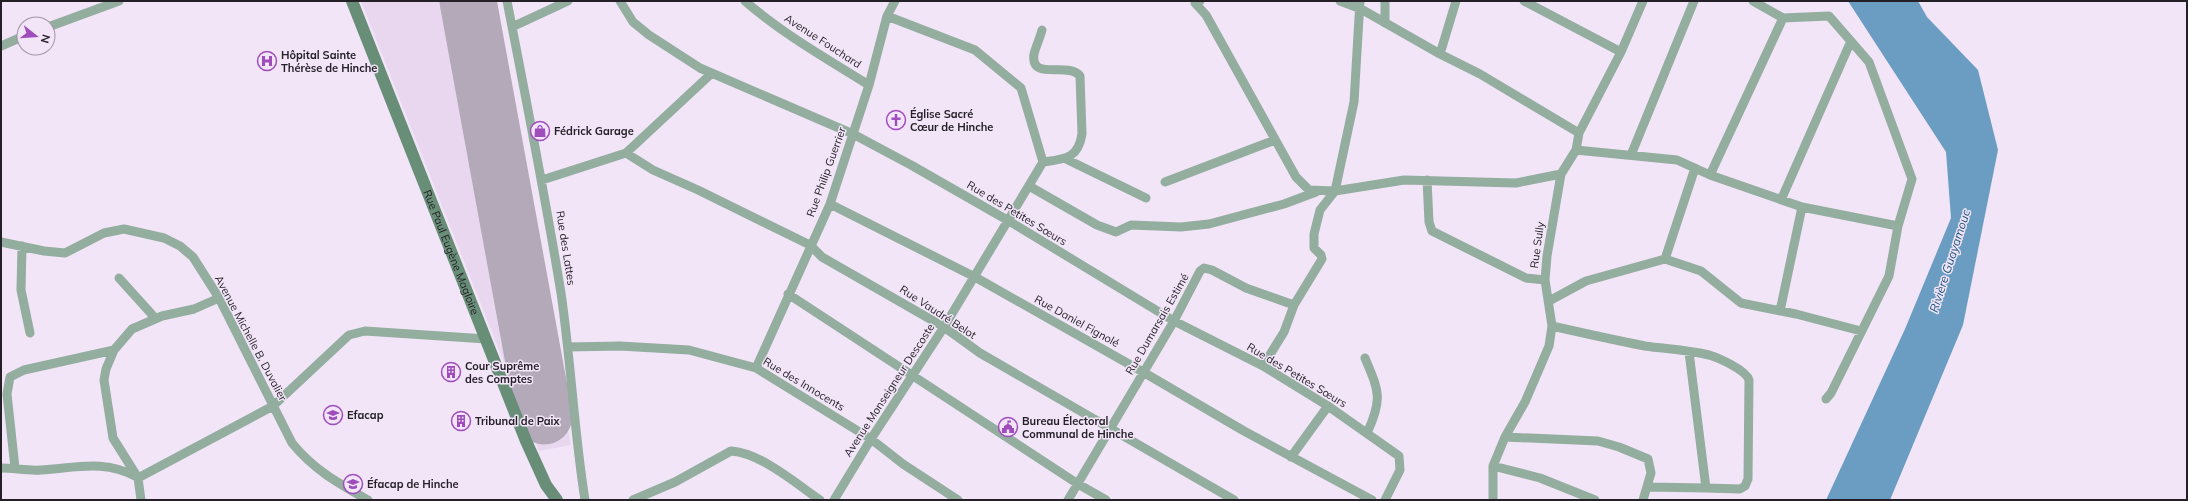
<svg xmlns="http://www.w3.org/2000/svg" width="2188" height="501" viewBox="0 0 2188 501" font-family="Mulish,sans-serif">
	<rect width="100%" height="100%" fill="#f2e5f8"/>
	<path fill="#e9d7f0" d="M 361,1 L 489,1 L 571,445 L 539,451 Z"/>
	<path fill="#6b9dc3" d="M 1848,1 L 1918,1 L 1927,17 L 1978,70 L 1998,150 L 1963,325 L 1890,500 L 1826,500 L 1905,329 L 1951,218 L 1946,152 Z"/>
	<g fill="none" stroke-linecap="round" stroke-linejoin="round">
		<path stroke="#b4a9b8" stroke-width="57" d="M 468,1 L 544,416"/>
		<path stroke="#93ad9e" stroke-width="9" d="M 507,1 C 526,98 545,195 561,293 C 571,362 574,431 585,500
			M 620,1 L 633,22 L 649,35 L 700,68 L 853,134 L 911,165 L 1009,221 L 1174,321 L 1263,366 L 1328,406 L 1399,456 L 1400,470 L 1385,500
			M 745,1 C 783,34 827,59 869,85
			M 1200,1 L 1195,3 L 1206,15 L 1296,177 L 1309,190 L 1335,191 L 1404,180 L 1516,183 L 1561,174
			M 1340,1 L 1361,9 L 1440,54 L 1480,74 L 1579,133
			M 1524,1 L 1621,52
			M 1753,1 L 1783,18 L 1829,16 L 1869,62 L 1912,179 L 1898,226 L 1889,276 L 1831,393 L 1826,399
			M 1385,23 L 1385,1
			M 48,27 L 119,1
			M 512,27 L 568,1
			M 1042,30 C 1040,38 1036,46 1034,54 C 1030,82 1068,61 1080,76 L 1082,134 C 1078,159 1065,159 1043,162
			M 1,46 L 24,36
			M 1440,54 L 1456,1
			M 1576,150 L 1677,160 L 1710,175 L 1802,207 L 1898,226
			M 626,153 L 653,170 L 698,190 L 810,245 L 822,257 L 944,327 L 980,353 L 1234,500
			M 1631,155 L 1694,1
			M 1066,159 L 1146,198
			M 1710,175 L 1783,18
			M 542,180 L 626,153 L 712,73
			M 1427,180 L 1429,222 L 1432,231 L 1526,278 L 1545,280
			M 1165,182 L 1275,140
			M 1029,186 L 1097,225 L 1116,232 L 1131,225 L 1181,227 L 1209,224 L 1284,204 L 1316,192
			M 1781,200 L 1851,41
			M 830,204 L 975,277 L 1143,372 L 1244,431 L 1372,500
			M 1,242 L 44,251 L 65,253 L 104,233 L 124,229 L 164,238 L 180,246 L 193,257 L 219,298 L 292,443 C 314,470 338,483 368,500
			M 22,246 L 21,290 L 30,333
			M 1665,259 L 1695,168
			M 119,278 L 156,319
			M 788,294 L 1078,484 L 1106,500
			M 1549,301 L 1586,281 L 1665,259 L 1701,271 L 1741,303 L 1796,314 L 1861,331
			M 1780,311 L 1802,207
			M 1552,326 C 1583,333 1614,340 1645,346 C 1666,349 1688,350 1709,355 C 1719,358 1746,370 1749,380 L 1748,479 L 1745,486 L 1740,489 L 1706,488 L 1689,352
			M 568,347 L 620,346 L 689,350 L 756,368 L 871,439 L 903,464 L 958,500
			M 1365,358 C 1379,391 1383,399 1367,433
			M 1263,366 L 1284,332 L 1294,305
			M 756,368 L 830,204 L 869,85 L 887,16 L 895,1
			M 1505,437 L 1598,441 L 1619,447 L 1648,459 L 1651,473 L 1643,500
			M 1291,457 L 1328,406
			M 1493,466 L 1540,478 L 1595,500
			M 1,468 C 14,468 28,471 41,470 C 76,468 104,459 137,477
			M 15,468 L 7,394 L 10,377 L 24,370 L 114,350
			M 138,478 L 273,406 L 349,335 L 365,331 L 486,339
			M 1648,487 L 1706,488
			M 141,500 L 138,478 L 113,438 L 104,380 L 106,369 L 114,350 L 132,329 L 162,316 L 194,309 L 219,298
			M 633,500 L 675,482 L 731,451 C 761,453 795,483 820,500
			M 834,500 L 871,439 L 944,327 L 1043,162 L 1021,88 L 975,50 L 887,16
			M 1068,500 L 1174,321 L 1200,271 L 1204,268 L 1212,270 L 1246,288 L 1294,305 L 1322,259 L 1321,255 L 1314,248 L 1314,234 L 1320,210 L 1335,191 L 1354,102 L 1360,1
			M 1493,500 L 1493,466 L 1505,437 L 1525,402 L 1549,346 L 1552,326 L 1545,280 L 1547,256 L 1561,174 L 1576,150 L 1579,133 L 1621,52 L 1643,1"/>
		<path stroke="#688e78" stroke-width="12" id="s1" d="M 352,1 L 526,441 L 546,485 L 557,500"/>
	</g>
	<defs>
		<symbol id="hospital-ring" viewBox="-11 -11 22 22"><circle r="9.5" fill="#f2e5f8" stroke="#9f4dbc" stroke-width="1.5"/><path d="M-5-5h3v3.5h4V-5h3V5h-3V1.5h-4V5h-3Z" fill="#9f4dbc"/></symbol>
		<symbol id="church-ring" viewBox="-11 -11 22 22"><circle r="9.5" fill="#f2e5f8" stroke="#9f4dbc" stroke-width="1.5"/><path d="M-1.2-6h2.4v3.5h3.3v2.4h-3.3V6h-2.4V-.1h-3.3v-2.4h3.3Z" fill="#9f4dbc"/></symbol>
		<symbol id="shop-ring" viewBox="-11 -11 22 22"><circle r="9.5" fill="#f2e5f8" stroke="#9f4dbc" stroke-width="1.5"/><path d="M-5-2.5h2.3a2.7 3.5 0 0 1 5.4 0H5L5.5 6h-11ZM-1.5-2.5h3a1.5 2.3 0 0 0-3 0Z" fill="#9f4dbc"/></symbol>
		<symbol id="building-ring" viewBox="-11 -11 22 22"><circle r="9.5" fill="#f2e5f8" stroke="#9f4dbc" stroke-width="1.5"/><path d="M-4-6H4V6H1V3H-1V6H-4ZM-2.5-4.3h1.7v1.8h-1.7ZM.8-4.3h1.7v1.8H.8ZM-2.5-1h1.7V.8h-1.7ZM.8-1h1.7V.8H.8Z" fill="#9f4dbc"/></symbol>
		<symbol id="school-ring" viewBox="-11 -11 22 22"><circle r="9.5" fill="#f2e5f8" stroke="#9f4dbc" stroke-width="1.5"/><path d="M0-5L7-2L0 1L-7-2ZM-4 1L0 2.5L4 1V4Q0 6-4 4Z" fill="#9f4dbc"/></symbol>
		<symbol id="civic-ring" viewBox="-11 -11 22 22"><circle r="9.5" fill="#f2e5f8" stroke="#9f4dbc" stroke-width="1.5"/><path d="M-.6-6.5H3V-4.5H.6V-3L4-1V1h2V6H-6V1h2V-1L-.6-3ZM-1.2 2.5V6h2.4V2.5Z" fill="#9f4dbc"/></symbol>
	</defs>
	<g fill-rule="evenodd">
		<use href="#hospital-ring" x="256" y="50" width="22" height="22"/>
		<use href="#church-ring" x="885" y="109" width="22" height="22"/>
		<use href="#shop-ring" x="529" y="120" width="22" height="22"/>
		<use href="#building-ring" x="440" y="361" width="22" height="22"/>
		<use href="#school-ring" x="322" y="404" width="22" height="22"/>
		<use href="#building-ring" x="450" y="410" width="22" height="22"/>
		<use href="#civic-ring" x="997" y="416" width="22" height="22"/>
		<use href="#school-ring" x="342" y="473" width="22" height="22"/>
	</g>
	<g text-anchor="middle" stroke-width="3" stroke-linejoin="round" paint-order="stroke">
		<g font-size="11" fill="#252027" stroke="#f2e5f8">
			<text transform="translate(823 41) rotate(33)" y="4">Avenue Fouchard</text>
			<text transform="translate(826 172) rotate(-70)" y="4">Rue Philip Guerrier</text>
			<text transform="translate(1017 213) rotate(31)" y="4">Rue des Petites Sœurs</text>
			<text transform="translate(1537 245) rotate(-82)" y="4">Rue Sully</text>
			<text transform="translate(566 248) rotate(81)" y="4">Rue des Lattes</text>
			<text dy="4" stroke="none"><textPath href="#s1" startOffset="270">Rue Paul Eugène Magloire</textPath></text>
			<text transform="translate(938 312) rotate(33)" y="4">Rue Vaudré Belot</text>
			<text transform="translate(1077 321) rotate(29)" y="4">Rue Daniel Fignolé</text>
			<text transform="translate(1157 324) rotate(-60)" y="4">Rue Dumarsais Estimé</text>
			<text transform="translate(251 338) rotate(62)" y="4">Avenue Michelle B. Duvalier</text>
			<text transform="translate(1297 375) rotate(31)" y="4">Rue des Petites Sœurs</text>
			<text transform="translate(804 384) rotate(31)" y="4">Rue des Innocents</text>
			<text transform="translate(889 390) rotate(-57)" y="4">Avenue Monseigneur Descoste</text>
		</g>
		<g font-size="11" font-weight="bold" fill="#252027" stroke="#f2e5f8" text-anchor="start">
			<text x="281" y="59">Hôpital Sainte<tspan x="281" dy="13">Thérèse de Hinche</tspan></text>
			<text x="910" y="118">Église Sacré<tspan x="910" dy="13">Cœur de Hinche</tspan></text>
			<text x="554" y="135">Fédrick Garage</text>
			<text x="465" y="370">Cour Suprême<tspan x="465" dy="13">des Comptes</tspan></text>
			<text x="347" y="419">Efacap</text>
			<text x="475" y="425">Tribunal de Paix</text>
			<text x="1022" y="425">Bureau Électoral<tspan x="1022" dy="13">Communal de Hinche</tspan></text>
			<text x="367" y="488">Éfacap de Hinche</text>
		</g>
		<g font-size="12" font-style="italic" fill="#1b547b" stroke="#f2e5f8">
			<text transform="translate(1950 261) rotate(-72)" y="4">Rivière Guayamouc</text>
		</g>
	</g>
	<rect width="2188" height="501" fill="none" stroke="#252027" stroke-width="4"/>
	<g transform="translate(36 36) rotate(107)"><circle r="19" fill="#f2e5f8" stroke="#a096a4"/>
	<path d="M0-3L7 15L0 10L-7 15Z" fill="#9f4dbc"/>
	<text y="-6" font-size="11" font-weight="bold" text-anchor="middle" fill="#252027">N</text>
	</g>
</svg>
